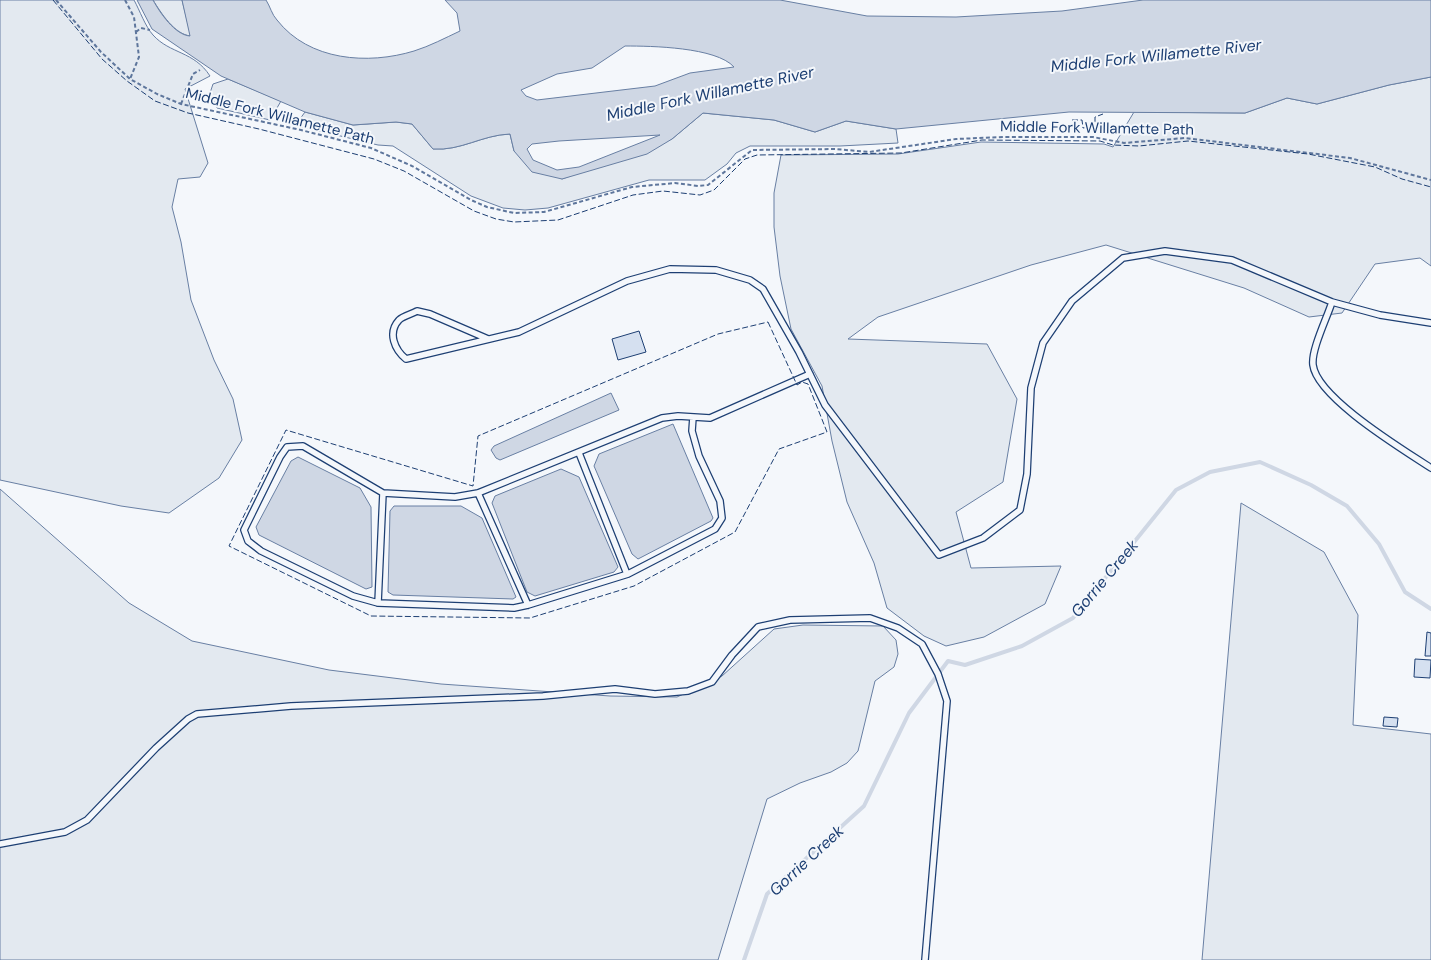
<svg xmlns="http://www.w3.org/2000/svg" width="1431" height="960" viewBox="0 0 1431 960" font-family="'DM Sans',sans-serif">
	<rect width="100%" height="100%" fill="#f4f7fb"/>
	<path fill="#e3e9f0" stroke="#687fa3" d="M 0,0 L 134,0 C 140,11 145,26 153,35 C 170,54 194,51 210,76 L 185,89 L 208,163 L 200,177 L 178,179 L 172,207 L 181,242 L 191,300 L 214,360 L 233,399 L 242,440 L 219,478 L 169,513 L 121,506 L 0,480 Z
		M 153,0 L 182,0 L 191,36 C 175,35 161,13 153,0 Z
		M 1431,77 L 1431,266 L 1420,258 L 1375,264 L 1342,313 L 1309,317 L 1244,288 L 1106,245 L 1031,265 L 878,317 L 848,339 L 987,344 L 1017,399 L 1003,482 L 956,512 L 971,568 L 1061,566 L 1045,604 L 984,637 L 946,646 L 924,636 L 887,608 L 874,563 L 847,502 L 832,441 L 822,386 L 791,329 L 780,276 L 774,227 L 774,193 L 781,155 L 898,154 L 981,142 L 1104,144 L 1113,147 L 1134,112 L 1245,113 L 1287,98 L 1317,104 L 1389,85 Z
		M 228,79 L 281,101 L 270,120 L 217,108 L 210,93 L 213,84 Z
		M 305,112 L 353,125 L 396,122 L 412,124 L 433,149 C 461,151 482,135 510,134 L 514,151 L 562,179 L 672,139 L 703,113 L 774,120 L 815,132 L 846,121 L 896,129 L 898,143 L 840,146 L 750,146 L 736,153 L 727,164 L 705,180 L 649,180 L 548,208 L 525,210 L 503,208 L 471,196 L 393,146 L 378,145 L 299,126 L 297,123 Z
		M 0,489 L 129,603 L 192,641 L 329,670 L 441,684 L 610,696 L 677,697 L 722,676 L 774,629 L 803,625 L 883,626 L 896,640 L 898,654 L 894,667 L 875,681 L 858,751 L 847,763 L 831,772 L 800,783 L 767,799 L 718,960 L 0,960 Z
		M 1241,503 L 1324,552 L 1358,615 L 1353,725 L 1431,734 L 1431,960 L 1202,960 Z"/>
	<path fill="#cfd7e4" stroke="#687fa3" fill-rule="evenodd" d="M 137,0 L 153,0 C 160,13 175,35 190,36 L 182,0 L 266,0 C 270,6 272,15 277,20 C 309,61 368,65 414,51 C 430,46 445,38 460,31 L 457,13 L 445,0 L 780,0 L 867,16 L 956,17 L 1062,11 L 1143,0 L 1431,0 L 1431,77 L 1389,85 L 1317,104 L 1287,98 L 1245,113 L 1069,112 L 896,129 L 846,121 L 815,132 L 774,120 L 703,113 L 672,139 L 647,154 L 562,179 L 532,172 L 514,151 L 510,134 C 482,135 461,151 433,149 L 412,124 L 396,122 L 353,125 L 305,112 L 221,76 L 152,29 ZM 625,46 C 651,46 716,47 734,67 L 690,73 L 655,86 L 537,100 L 526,96 L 521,90 L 557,74 L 592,68 ZM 660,135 L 579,167 L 557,170 L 533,160 L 527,149 L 532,144 L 559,141 Z
		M 611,393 L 619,410 L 500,460 L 496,458 L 491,450 L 494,446 Z
		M 673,424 L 713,518 L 711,521 L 638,559 L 632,554 L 594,466 L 599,454 Z
		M 298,457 L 360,488 L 371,507 L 372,587 L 366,589 L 259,535 L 256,527 L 291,461 Z
		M 561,469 L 579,477 L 618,567 L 614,572 L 535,596 L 527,592 L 492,503 L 495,496 Z
		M 394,506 L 461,506 L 482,518 L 516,597 L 513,599 L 393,595 L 388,592 L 390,511 Z"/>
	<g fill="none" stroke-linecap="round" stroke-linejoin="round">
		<path stroke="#cfd7e4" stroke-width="4" d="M 744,960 L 767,894 L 864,806 L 909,713 L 948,661 L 965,665 L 1022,646 L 1073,618 L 1176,490 L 1210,472 L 1260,462 L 1311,485 L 1347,506 L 1379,544 L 1405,592 L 1431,609"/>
	</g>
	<path fill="#d5e0f0" stroke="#1d3f73" d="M 639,331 L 646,352 L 618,360 L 612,339 Z
		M 1427,632 L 1431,633 L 1431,656 L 1425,656 Z
		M 1415,659 L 1431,660 L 1430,678 L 1414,677 Z
		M 1384,717 L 1398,718 L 1397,727 L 1383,726 Z"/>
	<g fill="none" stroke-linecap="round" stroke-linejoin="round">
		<defs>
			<path id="service" d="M 1332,302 C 1327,318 1311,350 1313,365 C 1317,398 1404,450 1431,468
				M 488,339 L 430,314 L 417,311 C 412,314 403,316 399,320 C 387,333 395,350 406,359 L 519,332 L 627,281 L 670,269 L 716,270 L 750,280 L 763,289 L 799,352 L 825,405 L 939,555 L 983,538 L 1020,510 L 1027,474 L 1031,388 L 1043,343 L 1072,301 L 1123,258 L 1165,251 L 1232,260 L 1332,302 L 1380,315 L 1431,323
				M 693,417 L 692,431 L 699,456 L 720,501 L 722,518 L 715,529 L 628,574 L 528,605 L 514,608 L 378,603 L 353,596 L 261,551 L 248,541 L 244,530 L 280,457 L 287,447 L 303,446 L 383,493 L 455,497 L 478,493 L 662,418 L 678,416 L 710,418 L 810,374
				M 579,453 L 627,574
				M 478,493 L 528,605
				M 378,603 L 383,493
				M 0,844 L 65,832 L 87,820 L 156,748 L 188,719 L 197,714 L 291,706 L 543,696 L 615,689 L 655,694 L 688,691 L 712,682 L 732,655 L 758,627 L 790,620 L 870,618 L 898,628 L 922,644 L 938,674 L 947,701 L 925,960"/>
		</defs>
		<use href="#service" stroke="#1d3f73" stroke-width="8"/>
		<path stroke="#5e769c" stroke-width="2" stroke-dasharray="4 2.5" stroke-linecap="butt" d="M 56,0 L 101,52 L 130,79 L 157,94 L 181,104 L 301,130 L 371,148 L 412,166 L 471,200 L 487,207 L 514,213 L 544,212 L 632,187 L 675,183 L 698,186 L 708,185 L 752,150 L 835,149 L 869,152 L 956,139 L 1003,137 L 1093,137 L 1124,143 L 1185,138 L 1350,158 L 1431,180
			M 125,0 L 134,17 L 139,57 L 130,79
			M 136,32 L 141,28 L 150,30
			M 181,104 L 193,74 L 200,70"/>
		<use href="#service" stroke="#f4f7fb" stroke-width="5.5"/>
		<path stroke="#1d3f73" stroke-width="1" stroke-dasharray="6 2.5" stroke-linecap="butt" d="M 53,0 L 102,59 L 127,81 L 155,101 L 188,113 L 259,129 L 374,159 L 404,171 L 474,211 L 496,219 L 514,222 L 558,220 L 633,195 L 663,191 L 700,195 L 714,190 L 745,159 L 757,155 L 901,153 L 982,140 L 1100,141 L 1113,145 L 1139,146 L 1188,141 L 1308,154 L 1375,167 L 1402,179 L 1431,187
			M 1072,120 L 1082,120 L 1083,128 L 1095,126 L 1095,117 L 1103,114
			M 768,322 L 797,385 L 802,382 L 808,384 L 827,432 L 779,449 L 735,532 L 634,586 L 530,618 L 371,616 L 229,546 L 286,430 L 473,486 L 478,436 L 718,334 Z"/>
	</g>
	<g text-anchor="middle" stroke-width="4" stroke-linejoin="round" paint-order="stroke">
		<g font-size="15" fill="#1d3f73" stroke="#f4f7fb">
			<text transform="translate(280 116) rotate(14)" y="5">Middle Fork Willamette Path</text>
			<text transform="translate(1097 128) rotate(1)" y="5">Middle Fork Willamette Path</text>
		</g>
		<g font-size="16" font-style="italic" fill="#1d3f73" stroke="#f4f7fb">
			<text transform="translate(1156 55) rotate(-6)" y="6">Middle Fork Willamette River</text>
			<text transform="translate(710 93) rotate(-12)" y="6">Middle Fork Willamette River</text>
			<text transform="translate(1104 578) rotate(-50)" y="6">Gorrie Creek</text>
			<text transform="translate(806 860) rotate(-43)" y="6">Gorrie Creek</text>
		</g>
	</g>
</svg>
